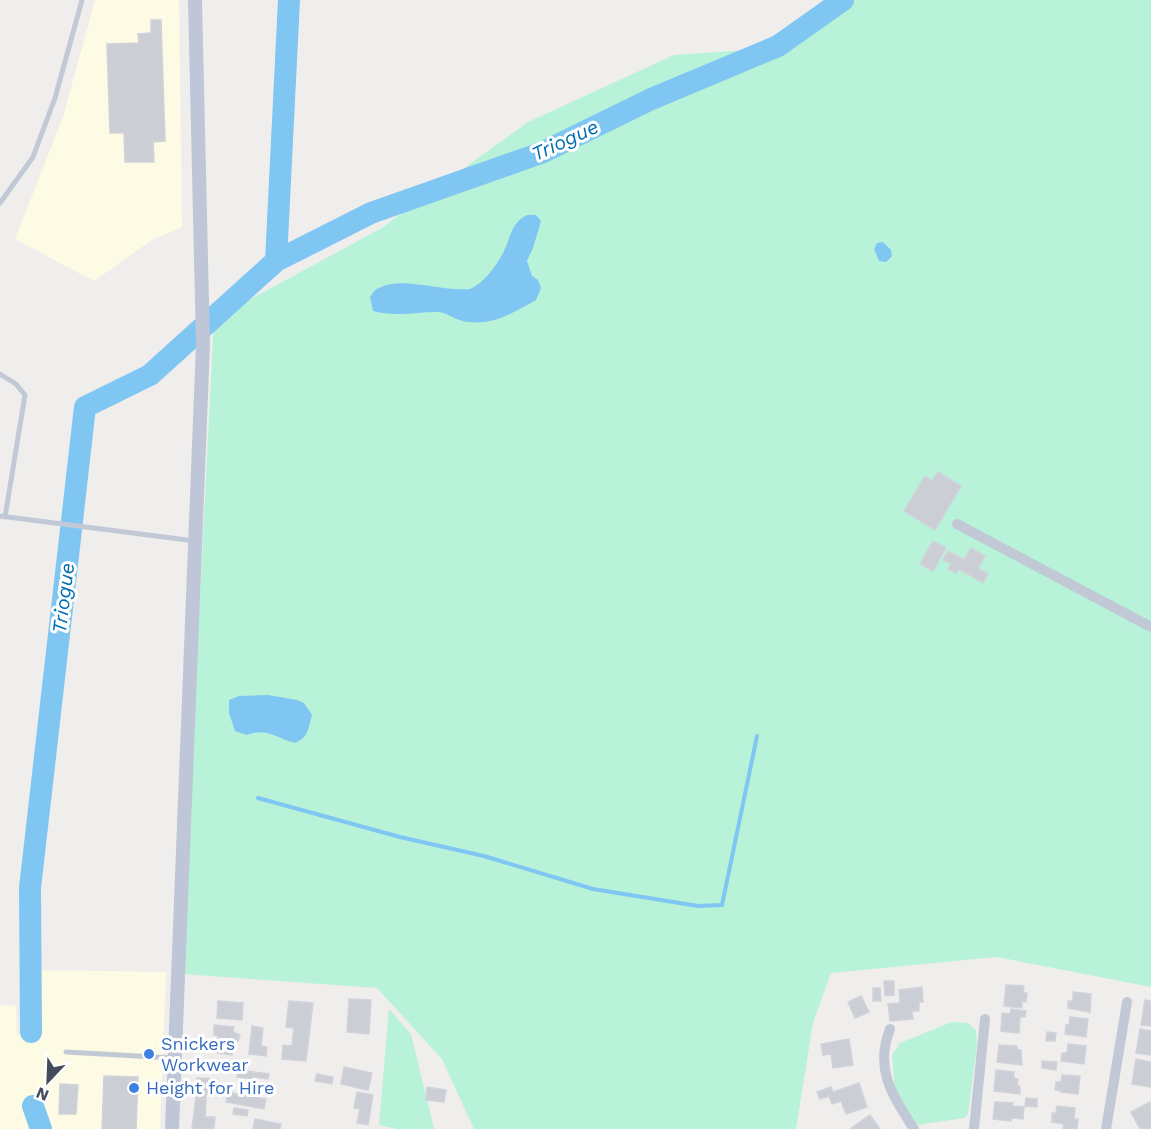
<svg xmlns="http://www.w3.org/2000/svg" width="1151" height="1129" viewBox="0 0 1151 1129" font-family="'Work Sans',sans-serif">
	<rect width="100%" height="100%" fill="#f0eeed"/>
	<path fill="#fdfbe4" d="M 95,0 L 179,0 L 182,227 L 152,240 L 94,281 L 15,239 L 63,117 Z
		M 32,970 L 166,972 L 160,1129 L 0,1129 L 0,1005 L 16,1006 L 17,1034 L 34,1032 Z"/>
	<path fill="#b7f2d9" d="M 847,0 L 1151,0 L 1151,987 L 997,957 L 831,973 L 813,1023 L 796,1129 L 474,1129 L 442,1059 L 377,988 L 181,974 L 214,319 L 380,229 L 528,122 L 674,55 L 779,48 Z
		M 389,1009 L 411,1034 L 434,1129 L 397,1129 L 379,1125 Z
		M 952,1022 L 968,1023 L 976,1030 L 977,1044 L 968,1114 L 965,1118 L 917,1125 L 895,1090 L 892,1055 L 900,1043 Z"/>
	<path fill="#80c6f3" d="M 527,215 L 536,215 L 541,221 L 533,248 L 527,261 L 532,276 L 538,280 L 541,288 L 536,300 C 513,313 490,327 463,321 C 453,319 447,312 437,312 C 415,312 395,317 373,311 L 370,297 C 372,294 375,289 379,288 C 400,277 434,289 456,289 C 460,289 466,290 470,289 C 486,282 501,260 507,244 C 512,230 514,222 527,215 Z
		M 883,242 L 891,250 L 892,256 L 886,262 L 879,261 L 874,249 L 877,243 Z
		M 268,695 L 297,700 L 304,703 L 312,715 C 308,728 309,737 295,743 C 276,738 267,727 247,735 L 235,731 L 229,713 L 229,700 L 239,696 Z"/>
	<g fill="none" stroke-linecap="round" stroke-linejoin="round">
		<path stroke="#80c6f3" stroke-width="4" d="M 258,798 L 400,837 L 484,856 L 593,889 L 698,906 L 722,905 L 757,736"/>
		<path stroke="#80c6f3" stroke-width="22" d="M 276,261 L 289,0
			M 31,1032 L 30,888 L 85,407 L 150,375 L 276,261 L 371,213 L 541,153 L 649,100 L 778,46 L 843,0
			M 33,1106 L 41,1129"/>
	</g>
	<path fill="#ccced6" stroke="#d1d2da" stroke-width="1.5" d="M 151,20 L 161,20 L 165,141 L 153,142 L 154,162 L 125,162 L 124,133 L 110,133 L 107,44 L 139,43 L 138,34 L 151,33 Z
		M 938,472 L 961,486 L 935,530 L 904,511 L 925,476 L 932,481 Z
		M 933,541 L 946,548 L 933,571 L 920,564 Z
		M 971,548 L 985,556 L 978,568 L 988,574 L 983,583 L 959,569 L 956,573 L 948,569 L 951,564 L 943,560 L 948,551 L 964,560 Z
		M 884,981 L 894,981 L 894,995 L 885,996 Z
		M 1006,985 L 1024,986 L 1023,993 L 1027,993 L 1026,1002 L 1022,1001 L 1022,1008 L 1004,1006 Z
		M 922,987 L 923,1002 L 919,1002 L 919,1011 L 912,1011 L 913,1019 L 890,1021 L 888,1004 L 900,1003 L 899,990 Z
		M 873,988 L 880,988 L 881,1001 L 873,1001 Z
		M 1073,992 L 1091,994 L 1090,1012 L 1068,1008 L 1068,1001 L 1073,1001 Z
		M 861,996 L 869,1012 L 855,1018 L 848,1002 Z
		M 349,999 L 371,1000 L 369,1034 L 347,1032 Z
		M 1145,1000 L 1151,1001 L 1151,1026 L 1141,1025 Z
		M 218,1001 L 243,1003 L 242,1020 L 217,1018 Z
		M 289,1001 L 313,1003 L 306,1061 L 282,1059 L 283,1045 L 292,1046 L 294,1028 L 286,1027 Z
		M 1011,1009 L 1026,1011 L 1025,1017 L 1020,1017 L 1019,1033 L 1001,1031 L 1002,1013 L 1010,1014 Z
		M 1070,1017 L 1088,1019 L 1086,1037 L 1065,1034 L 1066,1025 L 1069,1025 Z
		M 214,1025 L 234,1027 L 233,1032 L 240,1035 L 238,1041 L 233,1041 L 232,1055 L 217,1053 L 218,1036 L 214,1035 Z
		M 252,1026 L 263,1028 L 261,1046 L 267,1047 L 266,1056 L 249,1054 Z
		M 1140,1029 L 1151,1031 L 1151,1055 L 1136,1053 Z
		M 1047,1032 L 1056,1033 L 1055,1041 L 1046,1041 Z
		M 849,1039 L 853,1065 L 833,1068 L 831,1054 L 823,1055 L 821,1044 Z
		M 1068,1044 L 1086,1046 L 1084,1064 L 1061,1061 L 1062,1053 L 1067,1053 Z
		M 999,1045 L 1017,1046 L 1017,1049 L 1021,1050 L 1022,1065 L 997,1062 Z
		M 1136,1059 L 1151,1062 L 1151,1087 L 1132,1084 Z
		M 1042,1061 L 1057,1062 L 1056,1070 L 1042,1068 Z
		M 344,1067 L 372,1073 L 368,1090 L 341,1084 Z
		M 238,1070 L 254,1072 L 253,1079 L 237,1077 Z
		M 996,1070 L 1014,1072 L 1014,1078 L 1018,1079 L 1017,1086 L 1020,1086 L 1020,1094 L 994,1091 Z
		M 254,1072 L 269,1074 L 268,1079 L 253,1077 Z
		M 317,1074 L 333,1077 L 332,1084 L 315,1081 Z
		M 1062,1075 L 1080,1076 L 1078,1094 L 1060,1092 L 1060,1090 L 1055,1090 L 1056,1082 L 1061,1082 Z
		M 104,1076 L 138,1077 L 136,1129 L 102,1129 Z
		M 197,1078 L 217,1079 L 216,1095 L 206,1094 L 206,1099 L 196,1098 Z
		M 859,1083 L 867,1107 L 846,1114 L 841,1101 L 832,1104 L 829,1096 L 820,1099 L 817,1092 L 831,1087 L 833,1092 Z
		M 60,1084 L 78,1085 L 76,1114 L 59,1114 Z
		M 427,1087 L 446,1090 L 444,1102 L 426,1100 Z
		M 228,1092 L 266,1099 L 264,1109 L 226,1102 Z
		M 357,1092 L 373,1095 L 368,1125 L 357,1123 L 360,1109 L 354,1108 Z
		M 196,1098 L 206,1099 L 205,1117 L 215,1117 L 214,1129 L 192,1128 Z
		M 1026,1098 L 1037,1099 L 1037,1107 L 1025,1106 Z
		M 995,1102 L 1013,1103 L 1012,1106 L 1024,1107 L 1023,1119 L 1011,1118 L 1011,1121 L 993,1119 Z
		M 1150,1102 L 1151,1129 L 1140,1129 L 1131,1112 Z
		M 1057,1106 L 1075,1108 L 1074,1119 L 1078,1119 L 1077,1129 L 1063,1129 L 1064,1124 L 1052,1122 L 1052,1113 L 1056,1113 Z
		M 234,1108 L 248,1110 L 247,1116 L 233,1114 Z
		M 870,1115 L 880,1129 L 850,1129 Z
		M 255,1119 L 281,1124 L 280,1129 L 253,1129 Z"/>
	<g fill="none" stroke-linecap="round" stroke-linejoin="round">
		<path stroke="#c2c9d6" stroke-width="5" d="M 0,203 L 33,157 L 55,98 L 82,0
			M 0,374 L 16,384 L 25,395 L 5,517
			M 0,516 L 195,541
			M 66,1052 L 173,1058"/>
		<path stroke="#c2c9d6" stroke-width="10" d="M 957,524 L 1151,627
			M 890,1029 C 874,1070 893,1096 914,1129
			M 974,1129 L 985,1019
			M 1106,1129 L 1127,1002"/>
		<path stroke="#bec6d8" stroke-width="14" d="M 172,1129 L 203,344 L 195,0"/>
	</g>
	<g fill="#3f7fe0" stroke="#fff" stroke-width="2">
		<circle cx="149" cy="1054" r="6"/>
		<circle cx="134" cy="1088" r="6"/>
	</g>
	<g text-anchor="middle" stroke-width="6" stroke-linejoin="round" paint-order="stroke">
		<g font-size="18" fill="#366cbe" stroke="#fff" text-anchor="start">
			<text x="161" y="1050">Snickers<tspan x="161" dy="21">Workwear</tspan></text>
			<text x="146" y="1094">Height for Hire</text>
		</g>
		<g font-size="20" font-style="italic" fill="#006db3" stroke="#fff">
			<text transform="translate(565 140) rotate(-25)" y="7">Triogue</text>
			<text transform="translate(63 598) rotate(-83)" y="7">Triogue</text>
		</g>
	</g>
	<g transform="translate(48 1081) rotate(203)" stroke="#ffffff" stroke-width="4.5" paint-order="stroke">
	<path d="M0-4.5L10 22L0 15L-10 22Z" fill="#444c5c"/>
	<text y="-9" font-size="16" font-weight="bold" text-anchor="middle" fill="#444c5c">N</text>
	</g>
</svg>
